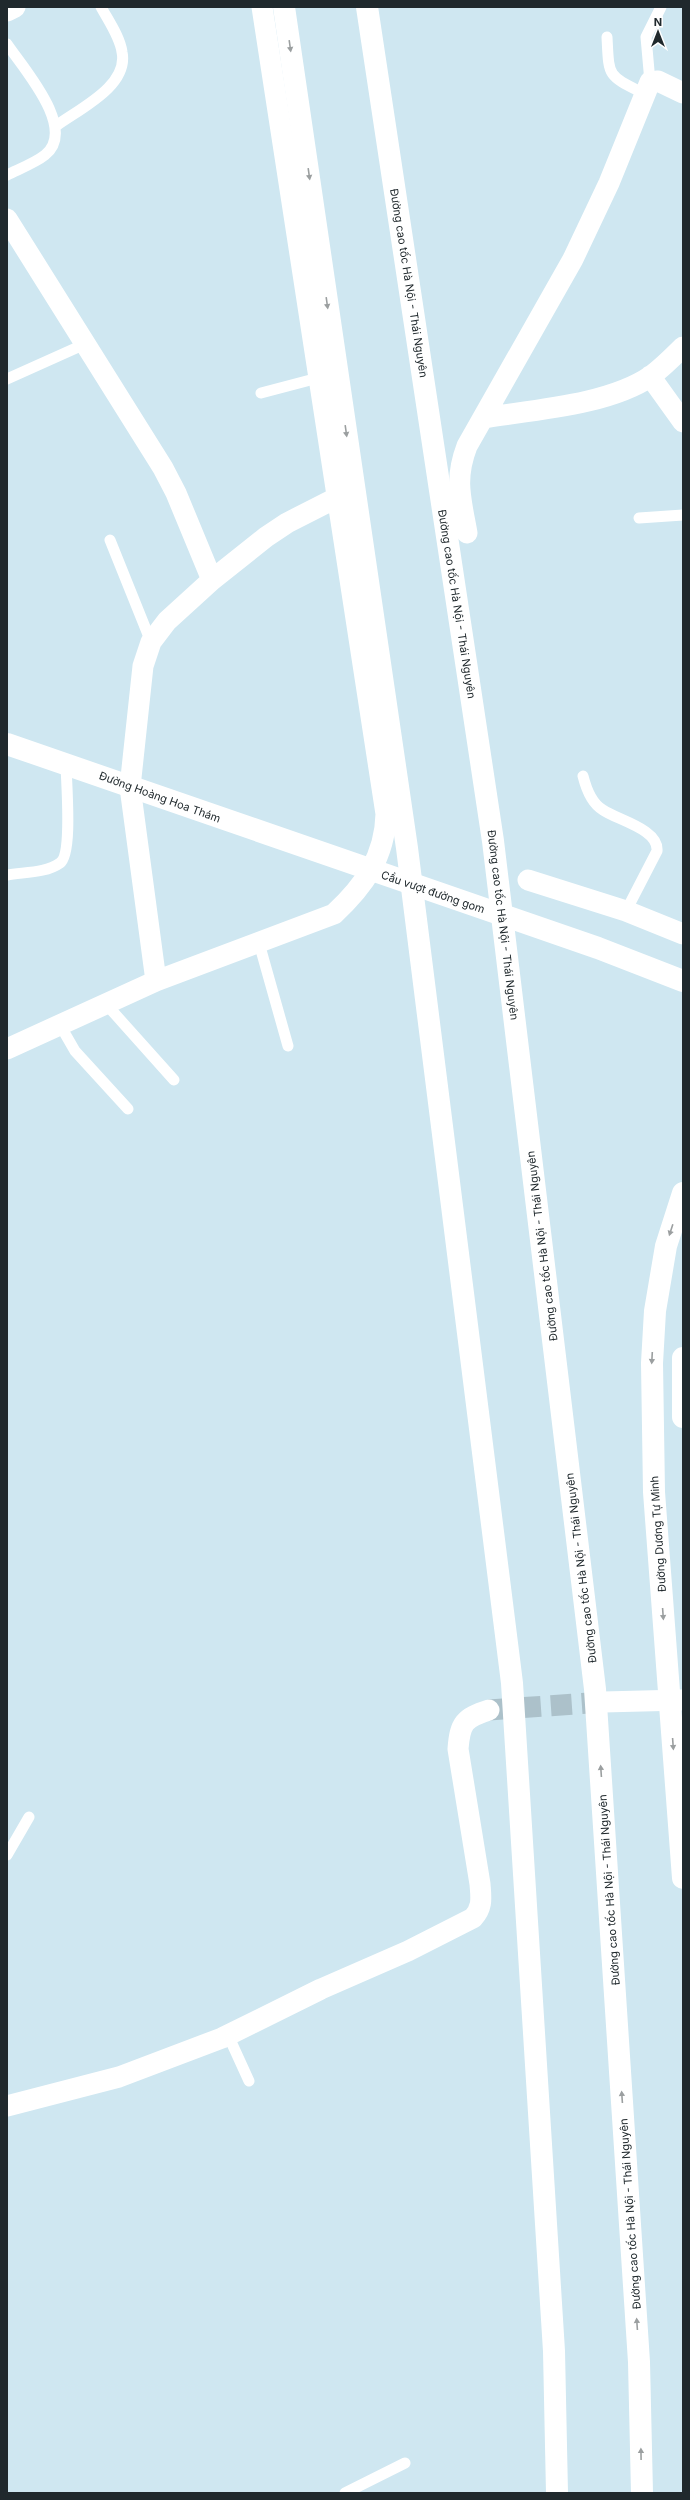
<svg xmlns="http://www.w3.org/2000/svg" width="690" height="2500" viewBox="0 0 690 2500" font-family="Inter,sans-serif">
	<rect width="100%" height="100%" fill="#cfe7f1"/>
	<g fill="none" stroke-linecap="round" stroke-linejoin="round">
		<path stroke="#acc1ca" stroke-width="21" stroke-dasharray="21 10" stroke-linecap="butt" d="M 489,1710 L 603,1702"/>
		<path stroke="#fff" stroke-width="11" d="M 607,37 C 609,77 607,75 643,93
			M 7,44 C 23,68 78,129 45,155 C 35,163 19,169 7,175
			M 650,82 L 646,37 L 661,7
			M 56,126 C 79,109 129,86 122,52 C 120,37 108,20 101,7
			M 7,379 L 85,344
			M 261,393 L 318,378
			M 639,518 L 683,515
			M 110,540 L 151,642
			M 583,776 C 586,788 591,803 603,810 C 617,820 659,829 657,851 L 626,911
			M 7,875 C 24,872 46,873 60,863 C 73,854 66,781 66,763
			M 259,943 L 288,1046
			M 106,1004 L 174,1080
			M 60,1025 L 75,1051 L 128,1109
			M 7,1855 L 29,1817
			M 228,2035 L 249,2081
			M 345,2493 L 405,2463"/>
		<path stroke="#fff" stroke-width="21" d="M 7,11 L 15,7
			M 7,219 L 163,468 L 176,493 L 212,580
			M 650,376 L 683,422
			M 483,418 C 533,410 609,405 651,376 C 662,368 673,357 683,347
			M 467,533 C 461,499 454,480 467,446 L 573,259 L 609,183 L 650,82 L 658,81 L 683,93
			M 528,880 L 626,911 L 683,934
			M 156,981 L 130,787 L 143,666 L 151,642 L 167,621 L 212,580 L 266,537 L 287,523 L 336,498
			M 7,1049 L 156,981 L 334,914 C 364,886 385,857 386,814 L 262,7
			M 603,1702 L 683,1700
			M 7,2106 L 119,2077 L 222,2038 L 321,1989 L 408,1951 L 473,1918 C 483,1907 481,1898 480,1884 L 458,1749 C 460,1723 464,1718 489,1710"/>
		<path stroke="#fff" stroke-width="22" d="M 7,744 L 598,948 L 683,981
			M 683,1193 L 666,1246 L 655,1311 L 652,1363 L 654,1492 L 683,1878
			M 683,1358 L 683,1417"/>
		<path stroke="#fff" stroke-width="22" d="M 284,7 L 407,848 L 512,1683 L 554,2351 L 557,2493
			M 367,7 L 493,841 L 595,1689 L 639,2362 L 642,2493"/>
	</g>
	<defs><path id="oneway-solid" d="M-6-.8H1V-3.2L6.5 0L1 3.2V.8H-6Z"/></defs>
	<g fill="#9b9fa0">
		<use href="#oneway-solid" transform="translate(290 46) rotate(82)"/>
		<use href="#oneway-solid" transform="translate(309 174) rotate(82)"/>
		<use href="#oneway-solid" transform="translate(327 303) rotate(82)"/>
		<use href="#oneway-solid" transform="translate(346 431) rotate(82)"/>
		<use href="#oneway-solid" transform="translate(671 1230) rotate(108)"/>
		<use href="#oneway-solid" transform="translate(652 1358) rotate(93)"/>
		<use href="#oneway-solid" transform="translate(663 1614) rotate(86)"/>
		<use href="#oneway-solid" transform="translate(673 1744) rotate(86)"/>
		<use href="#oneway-solid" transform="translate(601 1771) rotate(-94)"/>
		<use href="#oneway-solid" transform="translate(622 2097) rotate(-94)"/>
		<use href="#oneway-solid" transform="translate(637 2324) rotate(-94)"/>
		<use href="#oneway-solid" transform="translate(641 2454) rotate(-91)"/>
	</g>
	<g text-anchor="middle" stroke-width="3.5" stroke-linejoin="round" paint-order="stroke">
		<g font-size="11" fill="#20292d" stroke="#fff">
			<text transform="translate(409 283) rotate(81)" y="4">Đường cao tốc Hà Nội - Thái Nguyên</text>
			<text transform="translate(457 604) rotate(81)" y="4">Đường cao tốc Hà Nội - Thái Nguyên</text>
			<text transform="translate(160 797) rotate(20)" y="4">Đường Hoàng Hoa Thám</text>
			<text transform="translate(433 892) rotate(19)" y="4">Cầu vượt đường gom</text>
			<text transform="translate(503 925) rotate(83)" y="4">Đường cao tốc Hà Nội - Thái Nguyên</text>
			<text transform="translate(542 1246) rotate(-97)" y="4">Đường cao tốc Hà Nội - Thái Nguyên</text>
			<text transform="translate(658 1534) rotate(-94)" y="4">Đường Dương Tự Minh</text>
			<text transform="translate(581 1568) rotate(-97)" y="4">Đường cao tốc Hà Nội - Thái Nguyên</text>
			<text transform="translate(609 1890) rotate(-94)" y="4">Đường cao tốc Hà Nội - Thái Nguyên</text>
			<text transform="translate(630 2214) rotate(-94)" y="4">Đường cao tốc Hà Nội - Thái Nguyên</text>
		</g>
	</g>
	<rect width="690" height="2500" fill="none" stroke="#20292d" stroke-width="16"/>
	<g transform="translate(658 32)" stroke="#ffffff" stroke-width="3" paint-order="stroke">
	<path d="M0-3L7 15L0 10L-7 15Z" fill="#20292d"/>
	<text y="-6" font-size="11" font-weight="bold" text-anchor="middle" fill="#20292d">N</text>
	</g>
</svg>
